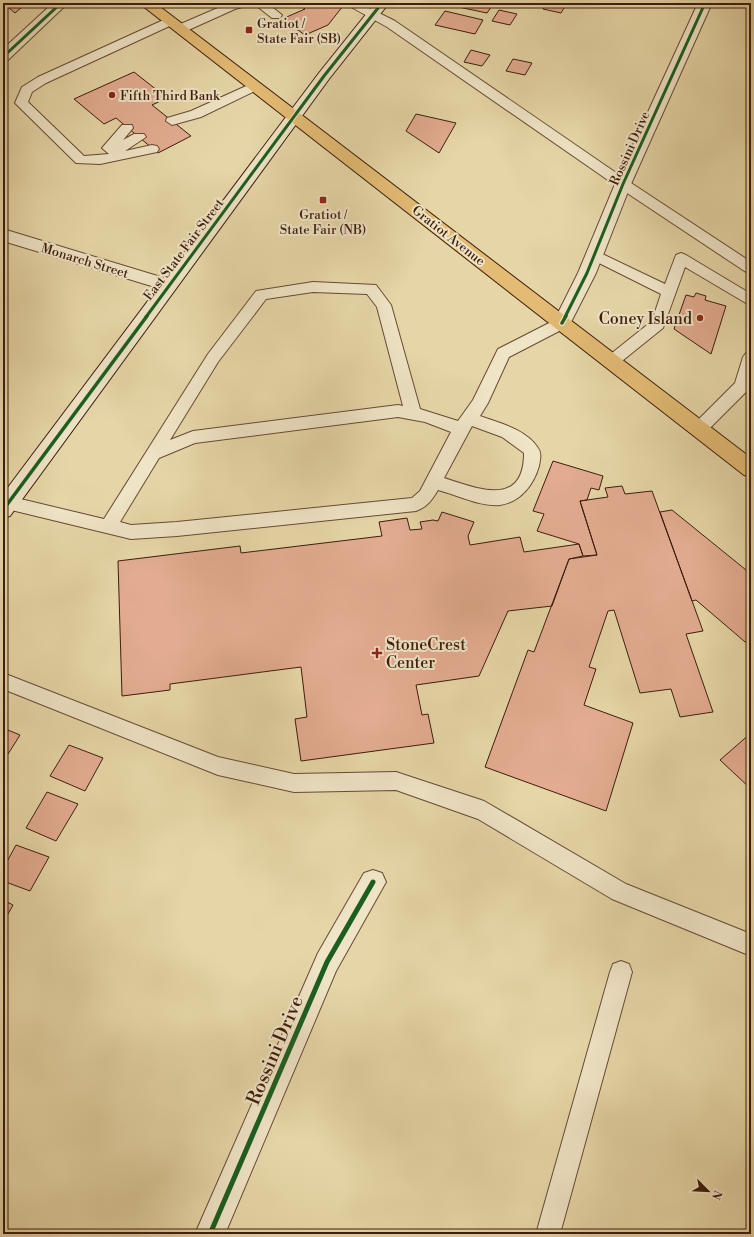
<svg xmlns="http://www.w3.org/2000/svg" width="754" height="1237" viewBox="0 0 754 1237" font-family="'Libre Bodoni',serif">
	<rect width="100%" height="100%" fill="#e6d6a7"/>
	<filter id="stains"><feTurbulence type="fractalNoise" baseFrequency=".005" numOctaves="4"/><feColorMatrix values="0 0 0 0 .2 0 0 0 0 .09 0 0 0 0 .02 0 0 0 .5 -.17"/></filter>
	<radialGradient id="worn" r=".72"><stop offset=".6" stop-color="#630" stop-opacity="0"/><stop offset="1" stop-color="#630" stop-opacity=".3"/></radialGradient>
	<path fill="#e3ac91" stroke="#3d1c0d" d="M 3,3 L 27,3 L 15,13 Z
		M 296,3 L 338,3 L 343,6 L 328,25 L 305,35 L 282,19 L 305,9 Z
		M 450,3 L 494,3 L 487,13 L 449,5 Z
		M 546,3 L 567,3 L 561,13 L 543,9 Z
		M 499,10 L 517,14 L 510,25 L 492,21 Z
		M 445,11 L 483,20 L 475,34 L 435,25 Z
		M 471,50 L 490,55 L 482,66 L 464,62 Z
		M 513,59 L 532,63 L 525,75 L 506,71 Z
		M 134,72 L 167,98 L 152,105 L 191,136 L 158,153 L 116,118 L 104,124 L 74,99 Z
		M 416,114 L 456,123 L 439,153 L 406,131 Z
		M 696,293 L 706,296 L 705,300 L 726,306 L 711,354 L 674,329 L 686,295 L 694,297 Z
		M 553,461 L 603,476 L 599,490 L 591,488 L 587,500 L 580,501 L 597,555 L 583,556 L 579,544 L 537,531 L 544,514 L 533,511 Z
		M 622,486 L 625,494 L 652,491 L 703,631 L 686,634 L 713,712 L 680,717 L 671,689 L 640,693 L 614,610 L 608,611 L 589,667 L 596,669 L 584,705 L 633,723 L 606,811 L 485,767 L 528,650 L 534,652 L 569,559 L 597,555 L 580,501 L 608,497 L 605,488 Z
		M 672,510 L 751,574 L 751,656 L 746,652 L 751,647 L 696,600 L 692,601 L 660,512 Z
		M 442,512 L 474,522 L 468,536 L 470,545 L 520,537 L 524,552 L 579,544 L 583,556 L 569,559 L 552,606 L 508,611 L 479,676 L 416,685 L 422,715 L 428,714 L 434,743 L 301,761 L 295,719 L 307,717 L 301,667 L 170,684 L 170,690 L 122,696 L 118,561 L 240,546 L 241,553 L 382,536 L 379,522 L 407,518 L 410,530 L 422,529 L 420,522 L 433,520 L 438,521 Z
		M 3,728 L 20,735 L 3,762 Z
		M 751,733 L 751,789 L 720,760 Z
		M 69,745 L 103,758 L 85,791 L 50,776 Z
		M 47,792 L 78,804 L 56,841 L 26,828 Z
		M 16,845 L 49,857 L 30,891 L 3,881 L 3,869 Z
		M 3,900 L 13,905 L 3,923 Z"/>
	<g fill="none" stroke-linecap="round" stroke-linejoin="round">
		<defs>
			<path id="lane" d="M 251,3 L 249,5 L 235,9 L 184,32 L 180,33 L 174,29 L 176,26 L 227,4 Z
				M 253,3 L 267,3 L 282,15 L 280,18 L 272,18 Z
				M 344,3 L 359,3 L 395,21 L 628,181 L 751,262 L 751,274 L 746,272 L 618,187 L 387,27 Z
				M 170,17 L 176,21 L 174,24 L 46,83 L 32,92 L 28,102 L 84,156 L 109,154 L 102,148 L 122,125 L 132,125 L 133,128 L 123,140 L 134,134 L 144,134 L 146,137 L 125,151 L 152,145 L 157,146 L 159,149 L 157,152 L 100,164 L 76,163 L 15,103 L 22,87 L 38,77 Z
				M 255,82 L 259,83 L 261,86 L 259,89 L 201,117 L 172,125 L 166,121 L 167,118 L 191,111 Z
				M 594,250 L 665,284 L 676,255 L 681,253 L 686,255 L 751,294 L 751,306 L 685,267 L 663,328 L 617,365 L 612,367 L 607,365 L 604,361 L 607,357 L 652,321 L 661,294 L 589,258 L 587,255 L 589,252 Z
				M 313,282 L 376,285 L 391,305 L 420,409 L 458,421 L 473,400 L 498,349 L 557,319 L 562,318 L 567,319 L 569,323 L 567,327 L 509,357 L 488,403 L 480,416 C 499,423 526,429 538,448 C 542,453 540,460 539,466 C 534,484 521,502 500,505 C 480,507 457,495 438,490 C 432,500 427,507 416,511 L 177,536 L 131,539 L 3,508 L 3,498 L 8,496 L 104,519 L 208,354 L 256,291 ZM 313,292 L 367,294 L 377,307 L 403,406 L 398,405 L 193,431 L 170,440 L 218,362 L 266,299 ZM 398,417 L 425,422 L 451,432 L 420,491 L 412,498 L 177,522 L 131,525 L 120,522 L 159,458 L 195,443 ZM 472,426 L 502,437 L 524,453 C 524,509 476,488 444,478 Z
				M 751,351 L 751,382 L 748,390 L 705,433 L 699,435 L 693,433 L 691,429 L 693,425 L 735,383 L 743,357 L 746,353 Z
				M 3,673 L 218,757 L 294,774 L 396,772 L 484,801 L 626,884 L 751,934 L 751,956 L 612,899 L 478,819 L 396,790 L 294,792 L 218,775 L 3,689 Z
				M 621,961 L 629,964 L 632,972 L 560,1234 L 536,1234 L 610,972 L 613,964 Z"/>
			<path id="street" d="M 53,3 L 68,3 L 8,60 L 3,61 L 3,49 Z
				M 698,3 L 712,3 L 631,184 L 596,273 L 568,328 L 562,330 L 556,328 L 553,323 L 578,273 L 615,184 Z
				M 3,229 L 174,281 L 177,285 L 174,289 L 168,291 L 3,241 Z
				M 373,870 L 382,873 L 386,882 L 336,971 L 225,1234 L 195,1234 L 318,953 L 364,873 Z"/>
			<path id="secondary" d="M 375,3 L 389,3 L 329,79 L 10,516 L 3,518 L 3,494 L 319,73 Z"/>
			<path id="primary" d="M 139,3 L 155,3 L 751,458 L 751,477 L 744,475 Z"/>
		</defs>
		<use href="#lane" stroke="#674a34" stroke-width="2"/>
		<use href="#street" stroke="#674a34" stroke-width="2"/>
		<use href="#secondary" stroke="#3d1c0d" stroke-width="2"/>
		<use href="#primary" stroke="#3d1c0d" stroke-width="2"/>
		<use href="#lane" fill="#efe4c6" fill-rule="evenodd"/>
		<use href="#street" fill="#efe4c6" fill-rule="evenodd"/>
		<use href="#secondary" fill="#efe4c6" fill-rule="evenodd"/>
		<use href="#primary" fill="#e3bb74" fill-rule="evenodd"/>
		<defs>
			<path id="cycleway-far2" d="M 3,57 L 61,3
				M 146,317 L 324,76 L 382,3
				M 565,317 L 587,273 L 623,184 L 705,3"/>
			<path id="cycleway-far1" d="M 562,323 L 566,316
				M 3,510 L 147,316"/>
			<path id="cycleway" d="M 210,1234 L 327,962 L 373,882"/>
		</defs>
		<use href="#cycleway-far2" stroke="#efe4c6" stroke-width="5"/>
		<use href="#cycleway-far1" stroke="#efe4c6" stroke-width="6"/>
		<use href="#cycleway" stroke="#efe4c6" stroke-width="8"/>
		<use href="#cycleway-far2" stroke="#1b5e20" stroke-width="3"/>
		<use href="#cycleway-far1" stroke="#1b5e20" stroke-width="3.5"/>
		<use href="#cycleway" stroke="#1b5e20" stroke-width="5"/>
	</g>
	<g fill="#8f2418" stroke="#efe4c6" stroke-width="1.5">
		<rect x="245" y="26" width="8" height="8" rx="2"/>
		<circle cx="112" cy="95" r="4"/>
		<rect x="319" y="196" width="8" height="8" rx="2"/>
		<circle cx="700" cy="318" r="4"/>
		<path d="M375 647h4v4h4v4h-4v4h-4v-4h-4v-4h4z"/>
	</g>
	<g text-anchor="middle" stroke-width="4" stroke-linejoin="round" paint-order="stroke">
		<g font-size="13" fill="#3d1c0d" stroke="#efe4c6" text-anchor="start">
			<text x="257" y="28">Gratiot /<tspan x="257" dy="15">State Fair (SB)</tspan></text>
			<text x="120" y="100">Fifth Third Bank</text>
			<text x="323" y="219" text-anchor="middle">Gratiot /<tspan x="323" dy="15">State Fair (NB)</tspan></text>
		</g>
		<g font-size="13" fill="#3d1c0d" stroke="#efe4c6">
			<text transform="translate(629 148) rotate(-66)" y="5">Rossini Drive</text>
			<text transform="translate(449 235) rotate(38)" y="5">Gratiot Avenue</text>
			<text transform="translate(183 249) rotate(-53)" y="5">East State Fair Street</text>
			<text transform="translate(85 260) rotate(17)" y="5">Monarch Street</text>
		</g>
		<g font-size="16" fill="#3d1c0d" stroke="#efe4c6" text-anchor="end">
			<text x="692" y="324">Coney Island</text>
			<text x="386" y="650" text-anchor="start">StoneCrest<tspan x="386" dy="18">Center</tspan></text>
		</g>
		<g font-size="19" fill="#3d1c0d" stroke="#efe4c6">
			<text transform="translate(274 1050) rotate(-67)" y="7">Rossini Drive</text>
		</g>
	</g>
	<rect width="754" height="1237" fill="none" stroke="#e6d6a7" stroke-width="16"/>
	<rect x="4" y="4" width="746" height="1229" fill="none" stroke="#3d1c0d" stroke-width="2"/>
	<rect x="8" y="8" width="738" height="1221" fill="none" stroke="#3d1c0d"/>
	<g transform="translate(708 1191) rotate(114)" stroke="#efe4c6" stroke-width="3" paint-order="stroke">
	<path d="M0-3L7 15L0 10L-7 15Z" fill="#3d1c0d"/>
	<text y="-6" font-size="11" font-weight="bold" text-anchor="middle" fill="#3d1c0d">N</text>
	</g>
	<rect width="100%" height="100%" filter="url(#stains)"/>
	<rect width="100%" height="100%" fill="url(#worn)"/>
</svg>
